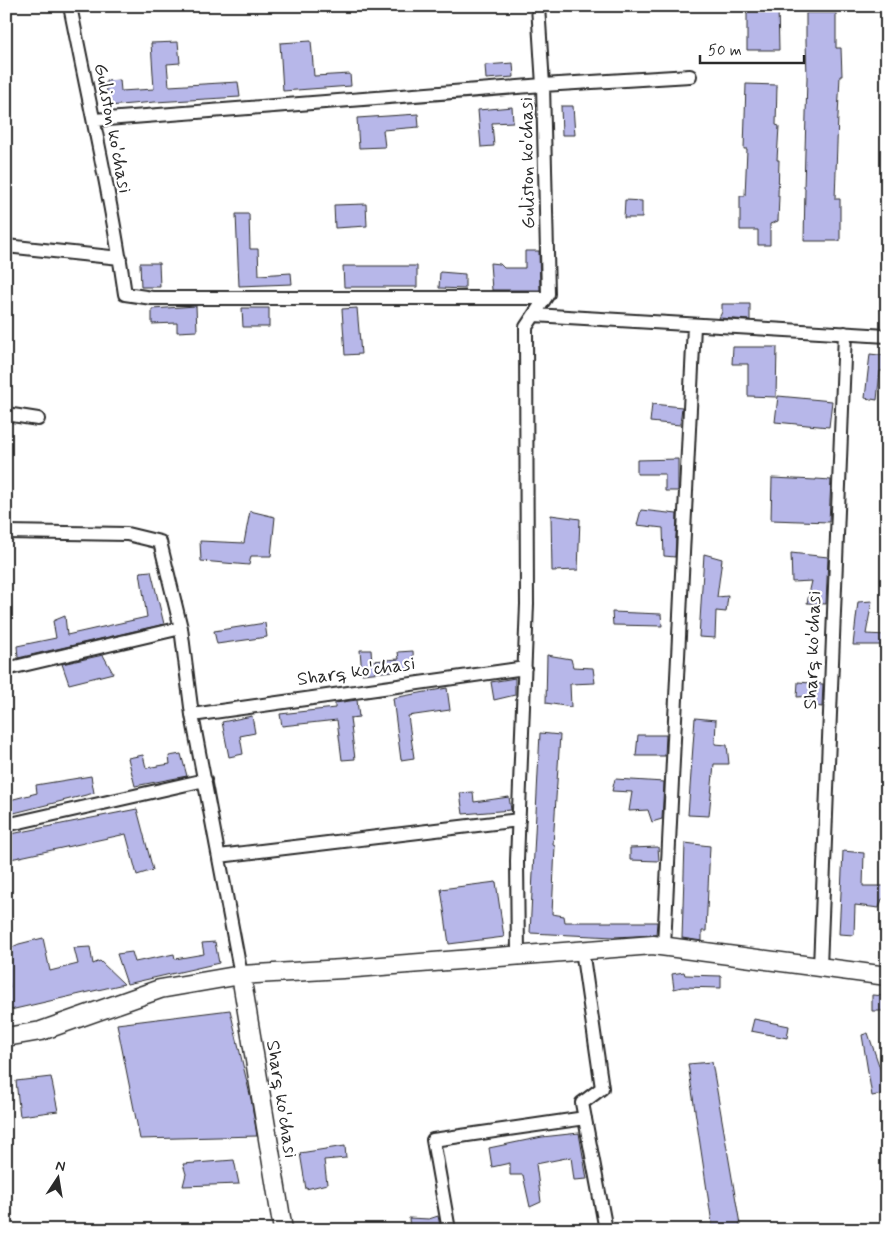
<svg xmlns="http://www.w3.org/2000/svg" width="893" height="1236" viewBox="0 0 893 1236" font-family="Mynerve,sans-serif">
	<rect width="100%" height="100%" fill="#fff"/>
	<filter id="ink" filterUnits="userSpaceOnUse"><feTurbulence type="fractalNoise" baseFrequency=".02" numOctaves="2"/><feDisplacementMap in="SourceGraphic" scale="10" xChannelSelector="R" yChannelSelector="G"/><feConvolveMatrix kernelMatrix="1 2 1 2 8 2 1 2 1" color-interpolation-filters="sRGB"/></filter>
	<g filter="url(#ink)">
		<path fill="#b7b7e9" stroke="#2b2b2b" d="M 747,6 L 778,6 L 779,50 L 747,50 Z
			M 806,13 L 836,13 L 836,48 L 841,48 L 842,76 L 840,76 L 838,116 L 835,199 L 840,199 L 840,241 L 804,241 L 805,188 L 804,188 L 807,78 L 806,41 Z
			M 311,41 L 314,76 L 350,74 L 351,86 L 283,91 L 280,43 Z
			M 178,42 L 180,63 L 167,64 L 169,86 L 238,82 L 240,97 L 155,102 L 108,106 L 106,81 L 120,80 L 121,91 L 154,89 L 151,43 Z
			M 513,63 L 514,77 L 486,79 L 485,65 Z
			M 746,84 L 777,85 L 776,125 L 779,126 L 777,160 L 779,160 L 778,196 L 779,196 L 778,221 L 770,224 L 770,245 L 758,245 L 758,230 L 740,230 L 740,196 L 745,196 L 747,149 L 744,149 Z
			M 561,106 L 573,106 L 575,135 L 562,135 Z
			M 512,107 L 513,122 L 492,123 L 494,146 L 481,147 L 478,110 Z
			M 418,114 L 419,127 L 383,130 L 385,147 L 359,148 L 357,118 Z
			M 625,200 L 642,201 L 642,218 L 624,218 Z
			M 366,204 L 367,226 L 335,228 L 334,205 Z
			M 236,214 L 249,214 L 250,249 L 258,249 L 259,275 L 291,273 L 292,284 L 239,286 Z
			M 525,251 L 539,251 L 540,290 L 492,290 L 490,263 L 500,264 L 504,268 L 525,268 Z
			M 140,263 L 159,263 L 160,287 L 141,287 Z
			M 343,266 L 417,266 L 417,287 L 344,287 Z
			M 440,272 L 465,274 L 465,289 L 439,288 Z
			M 722,304 L 750,304 L 750,320 L 719,318 L 722,312 Z
			M 196,306 L 197,331 L 177,332 L 177,323 L 152,324 L 152,309 Z
			M 242,308 L 269,308 L 269,327 L 243,327 Z
			M 357,308 L 361,354 L 345,355 L 342,309 Z
			M 733,347 L 777,347 L 776,397 L 748,396 L 748,364 L 732,364 Z
			M 870,354 L 887,356 L 887,371 L 880,371 L 877,400 L 865,398 Z
			M 778,396 L 832,401 L 829,427 L 775,422 Z
			M 652,404 L 682,407 L 680,425 L 650,422 Z
			M 678,459 L 678,491 L 665,491 L 665,474 L 637,474 L 637,460 Z
			M 772,478 L 816,480 L 816,479 L 831,480 L 829,522 L 771,520 Z
			M 641,510 L 677,514 L 675,557 L 664,556 L 663,528 L 637,525 Z
			M 250,511 L 275,517 L 271,556 L 251,556 L 249,565 L 201,561 L 200,541 L 244,543 Z
			M 551,515 L 580,519 L 578,570 L 552,571 Z
			M 791,553 L 828,557 L 826,604 L 807,603 L 812,581 L 792,582 Z
			M 704,554 L 722,559 L 717,597 L 728,596 L 726,612 L 716,611 L 715,638 L 699,637 Z
			M 151,571 L 164,624 L 18,658 L 17,646 L 56,638 L 53,621 L 65,616 L 67,635 L 147,617 L 140,572 Z
			M 872,601 L 866,634 L 887,635 L 887,645 L 853,645 L 858,602 Z
			M 612,612 L 661,614 L 662,626 L 613,625 Z
			M 265,623 L 267,637 L 217,644 L 214,631 Z
			M 360,650 L 371,650 L 372,661 L 399,659 L 398,652 L 413,651 L 414,669 L 362,674 Z
			M 103,655 L 113,673 L 69,684 L 62,664 Z
			M 547,655 L 571,659 L 573,667 L 593,668 L 595,683 L 570,684 L 571,707 L 546,703 Z
			M 515,678 L 515,695 L 494,700 L 491,682 Z
			M 798,682 L 823,684 L 822,707 L 810,705 L 810,696 L 797,697 Z
			M 447,688 L 450,710 L 408,716 L 414,758 L 401,760 L 393,698 Z
			M 357,700 L 359,717 L 350,718 L 355,759 L 342,760 L 337,720 L 282,726 L 280,714 L 335,708 L 335,703 Z
			M 252,716 L 255,733 L 240,736 L 243,754 L 229,757 L 222,722 Z
			M 695,718 L 716,720 L 715,744 L 727,745 L 729,764 L 714,764 L 709,816 L 688,815 Z
			M 540,733 L 560,735 L 553,845 L 555,846 L 552,914 L 564,916 L 565,922 L 657,922 L 656,935 L 614,937 L 530,933 Z
			M 638,735 L 666,735 L 665,756 L 636,756 Z
			M 181,754 L 187,776 L 135,786 L 128,758 L 143,755 L 146,768 L 170,764 L 169,756 Z
			M 91,776 L 94,793 L 6,815 L 6,801 L 37,793 L 36,785 Z
			M 615,779 L 664,782 L 662,819 L 652,822 L 648,810 L 629,811 L 632,792 L 612,791 Z
			M 473,792 L 474,802 L 509,797 L 511,810 L 463,814 L 460,793 Z
			M 137,809 L 153,870 L 137,875 L 126,834 L 6,860 L 6,835 Z
			M 685,843 L 710,846 L 706,931 L 702,931 L 702,941 L 682,938 Z
			M 658,847 L 659,861 L 630,860 L 630,848 Z
			M 843,851 L 864,853 L 863,886 L 887,886 L 887,899 L 882,899 L 879,908 L 855,905 L 854,935 L 839,934 Z
			M 496,882 L 504,937 L 449,944 L 441,889 Z
			M 43,938 L 50,971 L 78,964 L 74,948 L 90,947 L 93,964 L 100,961 L 124,984 L 6,1011 L 6,989 L 10,988 L 6,971 L 6,950 L 19,944 Z
			M 215,942 L 219,963 L 127,984 L 117,954 L 132,952 L 135,962 L 174,954 L 175,959 L 204,954 L 202,943 Z
			M 684,972 L 685,975 L 721,976 L 721,988 L 682,987 L 674,989 L 672,974 Z
			M 872,995 L 887,996 L 887,1011 L 872,1011 Z
			M 230,1010 L 251,1099 L 257,1136 L 140,1139 L 117,1024 Z
			M 754,1019 L 789,1026 L 787,1038 L 751,1031 Z
			M 868,1033 L 882,1074 L 887,1074 L 887,1093 L 872,1096 L 862,1035 Z
			M 712,1062 L 741,1230 L 713,1230 L 688,1064 Z
			M 51,1077 L 58,1111 L 20,1116 L 16,1081 Z
			M 579,1133 L 587,1179 L 574,1180 L 571,1157 L 536,1164 L 541,1202 L 530,1207 L 523,1175 L 510,1175 L 510,1163 L 492,1167 L 489,1148 L 542,1137 Z
			M 345,1146 L 346,1158 L 324,1160 L 327,1184 L 306,1189 L 300,1153 Z
			M 234,1160 L 239,1184 L 183,1186 L 186,1174 L 183,1164 Z
			M 438,1216 L 441,1230 L 410,1230 L 409,1218 L 429,1219 Z"/>
		<g fill="none" stroke-linecap="round" stroke-linejoin="round">
			<defs>
				<path id="street" d="M 70,6 C 89,102 111,197 125,294 L 152,298 L 545,298
					M 94,120 L 543,85 L 690,76
					M 6,246 L 120,258
					M 534,315 L 887,336
					M 6,414 L 38,419
					M 6,532 L 127,534 L 160,542 L 181,628 L 192,715 L 241,975
					M 6,669 L 181,628
					M 192,715 L 525,668
					M 6,825 L 205,780
					M 219,856 L 519,820
					M 664,946 L 694,326
					M 582,950 L 602,1088 L 582,1103 L 606,1230
					M 518,955 L 517,861 L 527,604 L 526,327 L 548,294 L 543,85 L 538,6
					M 820,967 L 845,333
					M 449,1230 L 433,1140 L 585,1118"/>
				<path id="secondary" d="M 241,975 L 283,1230
					M 6,1037 L 41,1031 L 160,989 L 241,975 L 343,969 L 653,945 L 887,976"/>
			</defs>
			<use href="#street" stroke="#2b2b2b" stroke-width="16"/>
			<use href="#secondary" stroke="#2b2b2b" stroke-width="21"/>
			<use href="#street" stroke="#fff" stroke-width="12"/>
			<use href="#secondary" stroke="#fff" stroke-width="18"/>
		</g>
	</g>
	<g text-anchor="middle" stroke-width="4.5" stroke-linejoin="round" paint-order="stroke">
		<g font-size="19" fill="#2b2b2b" stroke="#fff">
			<text transform="translate(114 128) rotate(79)" y="7">Guliston ko'chasi</text>
			<text transform="translate(526 163) rotate(-91)" y="7">Guliston ko'chasi</text>
			<text transform="translate(811 650) rotate(-88)" y="7">Sharq ko'chasi</text>
			<text transform="translate(356 670) rotate(-8)" y="7">Sharq ko'chasi</text>
			<text transform="translate(283 1099) rotate(81)" y="7">Sharq ko'chasi</text>
		</g>
	</g>
	<rect width="893" height="1236" fill="none" stroke="#fff" stroke-width="25"/>
	<rect x="12" y="12" width="868" height="1211" fill="none" stroke="#2b2b2b" stroke-width="2" filter="url(#ink)"/>
	<g transform="translate(58 1178) rotate(12)" stroke="#ffffff" stroke-width="4" paint-order="stroke">
	<path d="M0-4L9 19L0 12L-9 19Z" fill="#2b2b2b"/>
	<text y="-8" font-size="14" font-weight="bold" text-anchor="middle" fill="#2b2b2b">N</text>
	</g>
	<path d="M700 55v8h104v-8" fill="none" stroke="#2b2b2b" stroke-width="2.5"/>
	<text x="708" y="55" font-size="15" fill="#2b2b2b" stroke="#ffffff" stroke-width="4" paint-order="stroke">50 m</text>
</svg>
